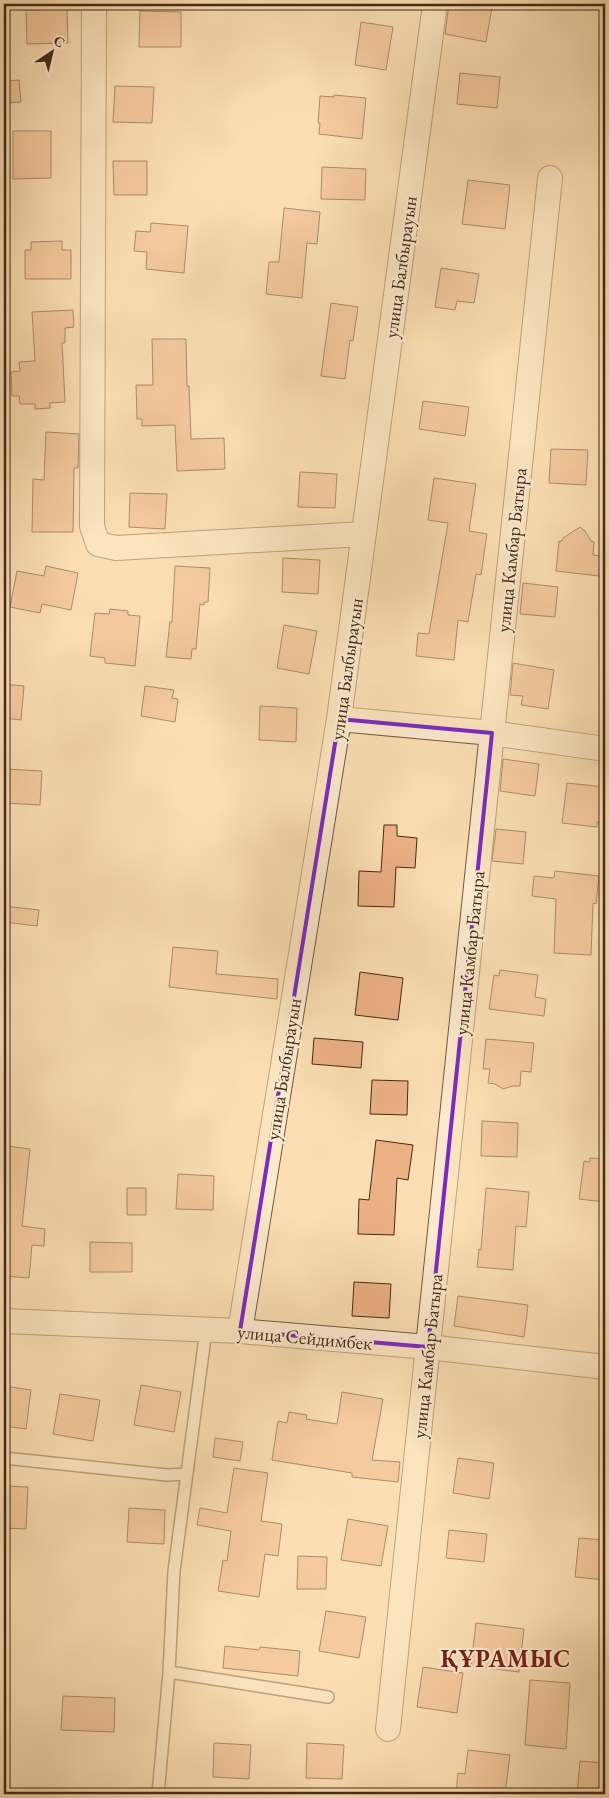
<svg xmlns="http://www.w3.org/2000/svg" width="609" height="1798" viewBox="0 0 609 1798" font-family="'EB Garamond',serif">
	<rect width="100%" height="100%" fill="#fbdeb3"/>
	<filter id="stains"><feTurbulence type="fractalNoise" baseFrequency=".004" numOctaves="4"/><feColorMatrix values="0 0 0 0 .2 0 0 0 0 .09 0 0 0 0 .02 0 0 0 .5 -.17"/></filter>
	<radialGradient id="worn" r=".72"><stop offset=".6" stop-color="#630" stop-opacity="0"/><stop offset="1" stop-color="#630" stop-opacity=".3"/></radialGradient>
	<path fill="#edb186" stroke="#442a18" d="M 449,4 L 472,4 L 492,7 L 486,42 L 445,34 Z
		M 67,9 L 68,43 L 27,44 L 26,10 Z
		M 140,11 L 181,12 L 181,47 L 139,47 Z
		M 361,22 L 393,27 L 386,70 L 355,65 Z
		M 460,73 L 500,77 L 497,108 L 457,104 Z
		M 19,80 L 21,102 L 4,103 L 4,81 Z
		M 115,86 L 154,87 L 152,123 L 113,122 Z
		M 334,95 L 366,98 L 362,139 L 319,134 L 320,123 L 318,123 L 320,96 L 334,97 Z
		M 13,131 L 51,131 L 51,178 L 13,179 Z
		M 113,161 L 147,161 L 147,195 L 114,195 Z
		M 322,167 L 366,169 L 365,200 L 321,199 Z
		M 468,180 L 510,185 L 505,229 L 462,224 Z
		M 284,208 L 320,212 L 317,244 L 307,243 L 302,298 L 266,294 L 269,262 L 279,262 Z
		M 151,223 L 188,226 L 184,273 L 146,269 L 147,252 L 134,251 L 136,231 L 150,232 Z
		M 62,241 L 62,250 L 71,250 L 71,279 L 25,279 L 25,250 L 31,250 L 31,242 Z
		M 441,268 L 479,274 L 474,303 L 457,301 L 455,310 L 435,307 Z
		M 331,303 L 358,307 L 353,341 L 350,340 L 345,379 L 321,376 Z
		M 73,310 L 74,327 L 65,328 L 65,343 L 62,343 L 65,402 L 50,403 L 50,408 L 35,409 L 35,404 L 20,404 L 19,396 L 12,396 L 11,372 L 20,371 L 19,362 L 35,361 L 32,312 Z
		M 152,339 L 186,339 L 187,386 L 189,386 L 191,439 L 224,438 L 225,469 L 177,471 L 175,425 L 142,426 L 142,419 L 137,419 L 136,385 L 153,385 Z
		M 423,401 L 469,407 L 465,436 L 419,429 Z
		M 46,432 L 79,434 L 78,468 L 74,468 L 73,532 L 32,532 L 33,479 L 44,480 Z
		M 551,449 L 588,450 L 586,485 L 549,483 Z
		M 300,472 L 337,474 L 335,508 L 298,507 Z
		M 434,478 L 476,484 L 469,531 L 487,534 L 481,575 L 476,574 L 468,622 L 458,620 L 454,660 L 416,656 L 418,633 L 429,634 L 448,523 L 428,520 Z
		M 130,493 L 167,494 L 165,529 L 129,527 Z
		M 580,527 L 585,531 L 591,541 L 594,542 L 593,555 L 601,556 L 599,576 L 556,571 L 559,541 L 562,541 L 563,538 Z
		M 283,558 L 320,560 L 318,594 L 282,592 Z
		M 46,566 L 78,573 L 71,610 L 42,604 L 40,613 L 10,607 L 17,571 L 44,576 Z
		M 175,566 L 210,568 L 208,602 L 204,602 L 204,605 L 200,604 L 196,649 L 192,649 L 191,659 L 166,657 L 170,622 L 172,622 Z
		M 523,583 L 558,587 L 555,617 L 520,614 Z
		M 110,609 L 128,611 L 128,615 L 140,616 L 135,666 L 105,663 L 105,658 L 90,656 L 95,613 L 109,614 Z
		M 284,625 L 317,631 L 309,674 L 277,668 Z
		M 513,663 L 554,670 L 548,709 L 521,705 L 523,696 L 510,695 Z
		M 4,684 L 24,686 L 21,720 L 4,718 Z
		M 145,686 L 174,690 L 172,698 L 178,699 L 175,722 L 141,716 Z
		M 260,706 L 297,708 L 296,742 L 259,740 Z
		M 503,759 L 539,764 L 535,796 L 500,791 Z
		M 5,769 L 42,771 L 40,805 L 4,803 Z
		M 567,783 L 605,787 L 605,823 L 597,822 L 597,827 L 562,823 Z
		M 384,825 L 397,825 L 397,836 L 417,838 L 415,868 L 396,867 L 394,907 L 358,906 L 359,871 L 381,872 Z
		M 496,829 L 526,832 L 523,864 L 492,861 Z
		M 555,871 L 599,876 L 596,904 L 593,903 L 591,955 L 554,953 L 556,899 L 532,896 L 534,876 L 554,878 Z
		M 4,906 L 39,910 L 37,926 L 4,922 Z
		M 173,947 L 218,951 L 216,974 L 278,979 L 277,999 L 169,987 Z
		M 500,970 L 538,975 L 535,997 L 546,999 L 544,1016 L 489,1009 L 494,975 L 499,976 Z
		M 360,972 L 403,978 L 398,1020 L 355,1015 Z
		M 314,1038 L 363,1042 L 361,1068 L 312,1064 Z
		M 486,1039 L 534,1043 L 531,1072 L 521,1071 L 520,1086 L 513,1086 L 503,1089 L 495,1084 L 488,1083 L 490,1069 L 483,1069 Z
		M 372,1080 L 408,1081 L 407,1115 L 370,1114 Z
		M 482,1121 L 518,1123 L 517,1157 L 481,1156 Z
		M 376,1140 L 413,1145 L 408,1180 L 397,1178 L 394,1235 L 358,1234 L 359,1199 L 369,1200 Z
		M 7,1146 L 30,1149 L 22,1226 L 45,1229 L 44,1246 L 32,1245 L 29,1278 L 4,1276 L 4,1174 Z
		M 590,1158 L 605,1159 L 605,1202 L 579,1199 L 584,1161 L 590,1162 Z
		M 178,1174 L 214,1176 L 213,1210 L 176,1209 Z
		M 127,1188 L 146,1188 L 146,1215 L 127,1215 Z
		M 486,1188 L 529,1192 L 526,1227 L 516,1226 L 513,1270 L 477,1267 L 479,1249 L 481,1250 Z
		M 90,1242 L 132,1243 L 132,1272 L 90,1272 Z
		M 354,1282 L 391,1284 L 389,1318 L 352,1316 Z
		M 458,1296 L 528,1305 L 524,1337 L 454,1326 Z
		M 141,1385 L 181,1392 L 174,1432 L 134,1425 Z
		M 4,1386 L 31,1390 L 26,1429 L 4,1426 Z
		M 342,1392 L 383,1399 L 372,1460 L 400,1462 L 398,1482 L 352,1477 L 352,1473 L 272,1460 L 278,1421 L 287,1423 L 289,1412 L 307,1415 L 306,1419 L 337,1424 Z
		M 60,1394 L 100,1400 L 93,1441 L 53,1434 Z
		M 215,1438 L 243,1442 L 240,1461 L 213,1457 Z
		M 458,1458 L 494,1463 L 489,1499 L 453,1493 Z
		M 234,1468 L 268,1473 L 261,1521 L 282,1524 L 278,1556 L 265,1554 L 259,1597 L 218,1591 L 223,1560 L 227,1561 L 231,1531 L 197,1525 L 200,1508 L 227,1513 Z
		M 4,1486 L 28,1487 L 26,1529 L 4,1528 Z
		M 129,1508 L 165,1510 L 164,1544 L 127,1542 Z
		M 348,1519 L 388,1526 L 381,1566 L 341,1560 Z
		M 449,1530 L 487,1534 L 484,1562 L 446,1558 Z
		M 579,1538 L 605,1540 L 605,1580 L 575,1577 Z
		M 298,1556 L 327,1557 L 326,1589 L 297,1589 Z
		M 326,1611 L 366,1617 L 359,1658 L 319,1651 Z
		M 476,1623 L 524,1629 L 519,1672 L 471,1666 Z
		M 225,1646 L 259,1650 L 260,1647 L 300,1651 L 298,1676 L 223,1668 Z
		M 423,1667 L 463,1673 L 457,1713 L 417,1707 Z
		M 530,1680 L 570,1683 L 566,1749 L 525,1745 Z
		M 63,1696 L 115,1698 L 114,1732 L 61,1730 Z
		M 214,1743 L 251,1745 L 249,1779 L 213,1777 Z
		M 307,1743 L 344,1745 L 342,1779 L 306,1778 Z
		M 468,1750 L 510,1755 L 505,1794 L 456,1794 L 458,1773 L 465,1774 Z
		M 580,1761 L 605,1763 L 605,1794 L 577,1794 Z"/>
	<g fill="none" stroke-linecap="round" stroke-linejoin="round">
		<defs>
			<path id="service" d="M 206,1330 L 174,1571 L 169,1672 L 328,1697
				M 4,1458 L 167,1475 L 187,1474
				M 158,1794 L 169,1672"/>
			<path id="minor" d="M 94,4 L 92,526 L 98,544 L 116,548 L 364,534
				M 339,719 L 492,733 L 605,749
				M 4,1321 L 240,1331 L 428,1347 L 605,1367
				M 240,1331 L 339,719 L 435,4
				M 388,1729 L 550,178"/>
		</defs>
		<use href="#service" stroke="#72573f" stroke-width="14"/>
		<use href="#minor" stroke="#72573f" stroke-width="26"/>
		<use href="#service" stroke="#fceace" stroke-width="11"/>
		<use href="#minor" stroke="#fceace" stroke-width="24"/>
	</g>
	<path d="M0 0H609V1798H0ZM 339,719 L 492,733 L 428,1347 L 240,1331 Z" fill="#fbdeb3" fill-opacity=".55" fill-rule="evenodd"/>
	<path fill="none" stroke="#7b2cbf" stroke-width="4" stroke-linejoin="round" d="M 339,719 L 492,733 L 428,1347 L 240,1331 Z"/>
	<g text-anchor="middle" stroke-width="4.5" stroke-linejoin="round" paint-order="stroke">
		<g font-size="19" fill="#442a18" stroke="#fceace">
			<text transform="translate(400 267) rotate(-82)" y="7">улица Балбырауын</text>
			<text transform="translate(511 550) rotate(-84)" y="7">улица Камбар Батыра</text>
			<text transform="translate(346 669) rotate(-82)" y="7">улица Балбырауын</text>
			<text transform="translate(469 953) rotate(-84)" y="7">улица Камбар Батыра</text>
			<text transform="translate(283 1069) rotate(-81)" y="7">улица Балбырауын</text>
			<text transform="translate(305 1337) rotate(5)" y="7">улица Сейдимбек</text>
			<text transform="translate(427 1356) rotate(-84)" y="7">улица Камбар Батыра</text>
		</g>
		<g font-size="24" font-weight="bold" letter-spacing="1" fill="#7a1f14" stroke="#fceace">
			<text x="506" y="1667">ҚҰРАМЫС</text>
		</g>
	</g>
	<rect width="609" height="1798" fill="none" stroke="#fbdeb3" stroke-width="20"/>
	<rect x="5" y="5" width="599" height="1788" fill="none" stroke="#442a18" stroke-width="2.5"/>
	<rect x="10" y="10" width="589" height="1778" fill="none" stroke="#442a18"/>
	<g transform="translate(52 52) rotate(35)" stroke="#fceace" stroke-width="4" paint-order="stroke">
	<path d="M0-4L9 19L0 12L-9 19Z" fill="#442a18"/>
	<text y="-8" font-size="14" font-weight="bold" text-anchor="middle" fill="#442a18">С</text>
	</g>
	<rect width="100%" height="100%" filter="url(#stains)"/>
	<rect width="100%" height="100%" fill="url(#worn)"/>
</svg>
